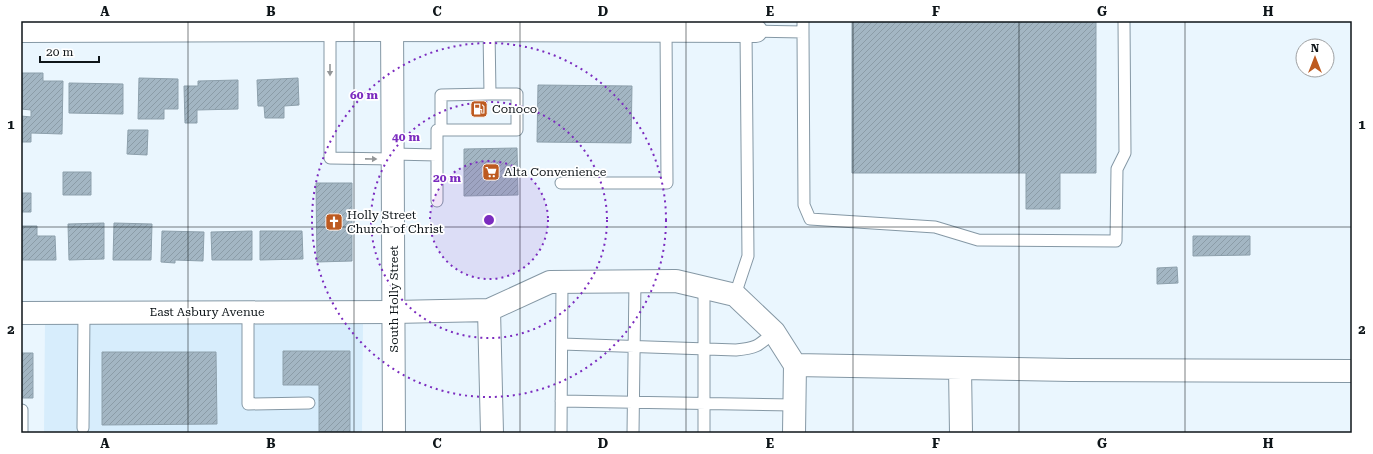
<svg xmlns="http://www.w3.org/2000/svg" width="1373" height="454" viewBox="0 0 1373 454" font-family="'Roboto Serif',serif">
	<defs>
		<pattern id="building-hatch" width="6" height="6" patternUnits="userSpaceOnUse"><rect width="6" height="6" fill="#a3b6c3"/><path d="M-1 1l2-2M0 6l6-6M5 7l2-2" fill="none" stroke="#8b9ca7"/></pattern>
	</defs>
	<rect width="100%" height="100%" fill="#eaf6fe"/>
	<path fill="#d7edfc" d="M 45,322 L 363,324 L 362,433 L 44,433 Z"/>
	<path fill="url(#building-hatch)" stroke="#8da0ac" d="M 852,21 L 1096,21 L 1096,173 L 1060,173 L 1060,209 L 1026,209 L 1026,173 L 852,173 Z
		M 21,73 L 43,73 L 43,81 L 63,81 L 62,134 L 31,133 L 31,142 L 21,142 L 21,116 L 31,117 L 31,110 L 21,109 Z
		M 139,78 L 178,79 L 178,109 L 164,109 L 164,119 L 138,119 Z
		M 298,78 L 299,105 L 284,106 L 284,118 L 265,118 L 264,106 L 258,106 L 257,80 Z
		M 238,80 L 238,109 L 197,110 L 197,123 L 185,123 L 184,86 L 198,86 L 198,81 Z
		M 69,83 L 123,84 L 123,114 L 69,113 Z
		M 538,85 L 632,86 L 631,143 L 537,142 Z
		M 128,130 L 148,130 L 147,155 L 127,154 Z
		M 517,148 L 518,195 L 464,196 L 464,149 Z
		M 63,172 L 91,172 L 91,195 L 63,195 Z
		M 316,183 L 352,183 L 352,261 L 317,262 Z
		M 21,193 L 31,193 L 31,212 L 21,212 Z
		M 104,223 L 104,259 L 69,260 L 68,224 Z
		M 114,223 L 152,224 L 151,260 L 113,260 Z
		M 21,226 L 37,226 L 37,236 L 55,236 L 56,260 L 21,260 Z
		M 162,231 L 204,232 L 203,261 L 175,260 L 175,263 L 161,262 Z
		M 252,231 L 252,260 L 212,260 L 211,232 Z
		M 260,231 L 302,231 L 303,259 L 260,260 Z
		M 1193,236 L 1250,236 L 1250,255 L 1193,256 Z
		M 1177,267 L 1178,283 L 1157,284 L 1157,268 Z
		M 283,351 L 350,351 L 350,432 L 319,432 L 319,385 L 283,385 Z
		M 102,352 L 216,352 L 217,424 L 102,425 Z
		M 21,353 L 33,353 L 33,398 L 21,398 Z"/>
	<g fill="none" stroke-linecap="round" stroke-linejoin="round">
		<defs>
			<path id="lane" d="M 330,31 L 330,158 L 393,159
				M 756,31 L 803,32 L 803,21
				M 803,32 L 804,205 L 810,219 L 935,227 L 978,240 L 1116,241 L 1117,169 L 1125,153 L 1124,21
				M 441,130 L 441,95 L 490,94
				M 393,154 L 437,155
				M 561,183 L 667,183 L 666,28
				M 437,201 L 437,130 L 517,130 L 517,94 L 490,94 L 489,31
				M 704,288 L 704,433
				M 735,295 L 748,256 L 746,31
				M 248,312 L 248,404 L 309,403
				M 562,344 L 736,350 C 757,348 758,346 774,332
				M 561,401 L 794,405
				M 21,410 L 22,410 L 22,433
				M 83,428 L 84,313
				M 561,433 L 562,282
				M 633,433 L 635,281"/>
			<path id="street" d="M 21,31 L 364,30 L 756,31
				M 489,310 L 492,433
				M 21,313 L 394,312 L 489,310 L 550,282 L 676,281 L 735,295 L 774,332 L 795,365 L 1070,370 L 1352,371
				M 960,368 L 961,433
				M 794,433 L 795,365"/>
			<path id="secondary" d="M 392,21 L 394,433"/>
		</defs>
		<use href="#lane" stroke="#8598a5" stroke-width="13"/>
		<use href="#street" stroke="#8598a5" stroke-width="24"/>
		<use href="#secondary" stroke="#8598a5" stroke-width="24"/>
		<use href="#lane" stroke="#fff" stroke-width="11"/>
		<use href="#street" stroke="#fff" stroke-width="22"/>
		<use href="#secondary" stroke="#fff" stroke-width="22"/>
	</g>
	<defs><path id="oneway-solid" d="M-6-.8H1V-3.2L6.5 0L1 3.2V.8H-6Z"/></defs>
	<g fill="#939698">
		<use href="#oneway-solid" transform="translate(330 70) rotate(90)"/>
		<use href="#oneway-solid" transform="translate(371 159) rotate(1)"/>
	</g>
	<path fill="none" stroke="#0e1519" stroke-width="1" stroke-opacity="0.55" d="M 188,21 L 188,433M 354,21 L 354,433M 520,21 L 520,433M 686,21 L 686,433M 853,21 L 853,433M 1019,21 L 1019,433M 1185,21 L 1185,433M 21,227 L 1352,227"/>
	<circle cx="489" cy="220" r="59" fill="#7b2cbf" fill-opacity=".12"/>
	<g fill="none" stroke="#7b2cbf" stroke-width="2" stroke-dasharray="2 4">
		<circle cx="489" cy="220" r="59"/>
		<circle cx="489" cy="220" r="118"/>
		<circle cx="489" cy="220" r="177"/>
	</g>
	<defs>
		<symbol id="fuel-square" viewBox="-11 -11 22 22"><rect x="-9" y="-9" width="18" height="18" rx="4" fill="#bd5a20" stroke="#fff"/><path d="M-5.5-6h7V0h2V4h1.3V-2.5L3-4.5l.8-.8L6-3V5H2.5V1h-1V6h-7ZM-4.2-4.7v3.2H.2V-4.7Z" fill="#fff"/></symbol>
		<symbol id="supermarket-square" viewBox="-11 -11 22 22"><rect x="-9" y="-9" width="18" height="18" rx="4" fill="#bd5a20" stroke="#fff"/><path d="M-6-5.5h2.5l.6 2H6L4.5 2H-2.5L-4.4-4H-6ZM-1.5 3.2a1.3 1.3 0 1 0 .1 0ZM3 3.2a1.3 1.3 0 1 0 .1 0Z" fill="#fff"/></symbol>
		<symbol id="church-square" viewBox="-11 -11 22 22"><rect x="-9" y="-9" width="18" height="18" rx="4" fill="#bd5a20" stroke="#fff"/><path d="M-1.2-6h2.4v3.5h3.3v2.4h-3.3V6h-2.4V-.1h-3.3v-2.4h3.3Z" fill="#fff"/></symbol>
	</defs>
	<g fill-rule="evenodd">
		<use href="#fuel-square" x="469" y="99" width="20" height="20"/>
		<use href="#supermarket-square" x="481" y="162" width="20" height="20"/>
		<use href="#church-square" x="324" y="212" width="20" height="20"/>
	</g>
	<g text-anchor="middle" stroke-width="3.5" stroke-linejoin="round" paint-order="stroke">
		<g font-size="12" fill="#0e1519" stroke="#fff" text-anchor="start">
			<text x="492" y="113">Conoco</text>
			<text x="504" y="176">Alta Convenience</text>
			<text x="347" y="219">Holly Street<tspan x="347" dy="14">Church of Christ</tspan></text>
		</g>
		<g font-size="12" fill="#0e1519" stroke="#fff">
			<text transform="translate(394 299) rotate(-90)" y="4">South Holly Street</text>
			<text x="207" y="316">East Asbury Avenue</text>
		</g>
	</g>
	<circle cx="489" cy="220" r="6" fill="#7b2cbf" stroke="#fff" stroke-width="2"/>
	<g font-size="12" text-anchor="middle" font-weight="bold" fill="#7b2cbf" stroke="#fff" stroke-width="3.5" stroke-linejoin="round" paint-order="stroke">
		<text x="364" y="99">60 m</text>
		<text x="406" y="141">40 m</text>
		<text x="447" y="182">20 m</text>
	</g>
	<rect width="1373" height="454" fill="none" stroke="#ffffff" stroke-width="44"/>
	<g transform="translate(1315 58)"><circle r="19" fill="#ffffff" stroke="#9fa1a3"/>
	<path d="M0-3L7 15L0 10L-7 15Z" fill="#bd5a20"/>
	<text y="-6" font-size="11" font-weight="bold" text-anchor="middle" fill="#0e1519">N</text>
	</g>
	<path d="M40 56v6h59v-6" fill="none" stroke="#0e1519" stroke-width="2"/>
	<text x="46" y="56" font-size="12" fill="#0e1519" stroke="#ffffff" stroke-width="3" paint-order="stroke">20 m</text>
	<rect x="22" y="22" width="1329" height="410" fill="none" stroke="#0e1519" stroke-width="1.5"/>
	<g font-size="13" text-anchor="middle" font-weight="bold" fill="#0e1519">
		<text x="105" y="16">A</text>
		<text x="271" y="16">B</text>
		<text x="437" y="16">C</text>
		<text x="603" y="16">D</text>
		<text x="770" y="16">E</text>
		<text x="936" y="16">F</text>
		<text x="1102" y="16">G</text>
		<text x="1268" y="16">H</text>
		<text x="11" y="129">1</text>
		<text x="1362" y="129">1</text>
		<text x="11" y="334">2</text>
		<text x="1362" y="334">2</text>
		<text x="105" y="448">A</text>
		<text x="271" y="448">B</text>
		<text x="437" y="448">C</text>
		<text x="603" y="448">D</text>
		<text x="770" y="448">E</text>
		<text x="936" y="448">F</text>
		<text x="1102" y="448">G</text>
		<text x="1268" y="448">H</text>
	</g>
</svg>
